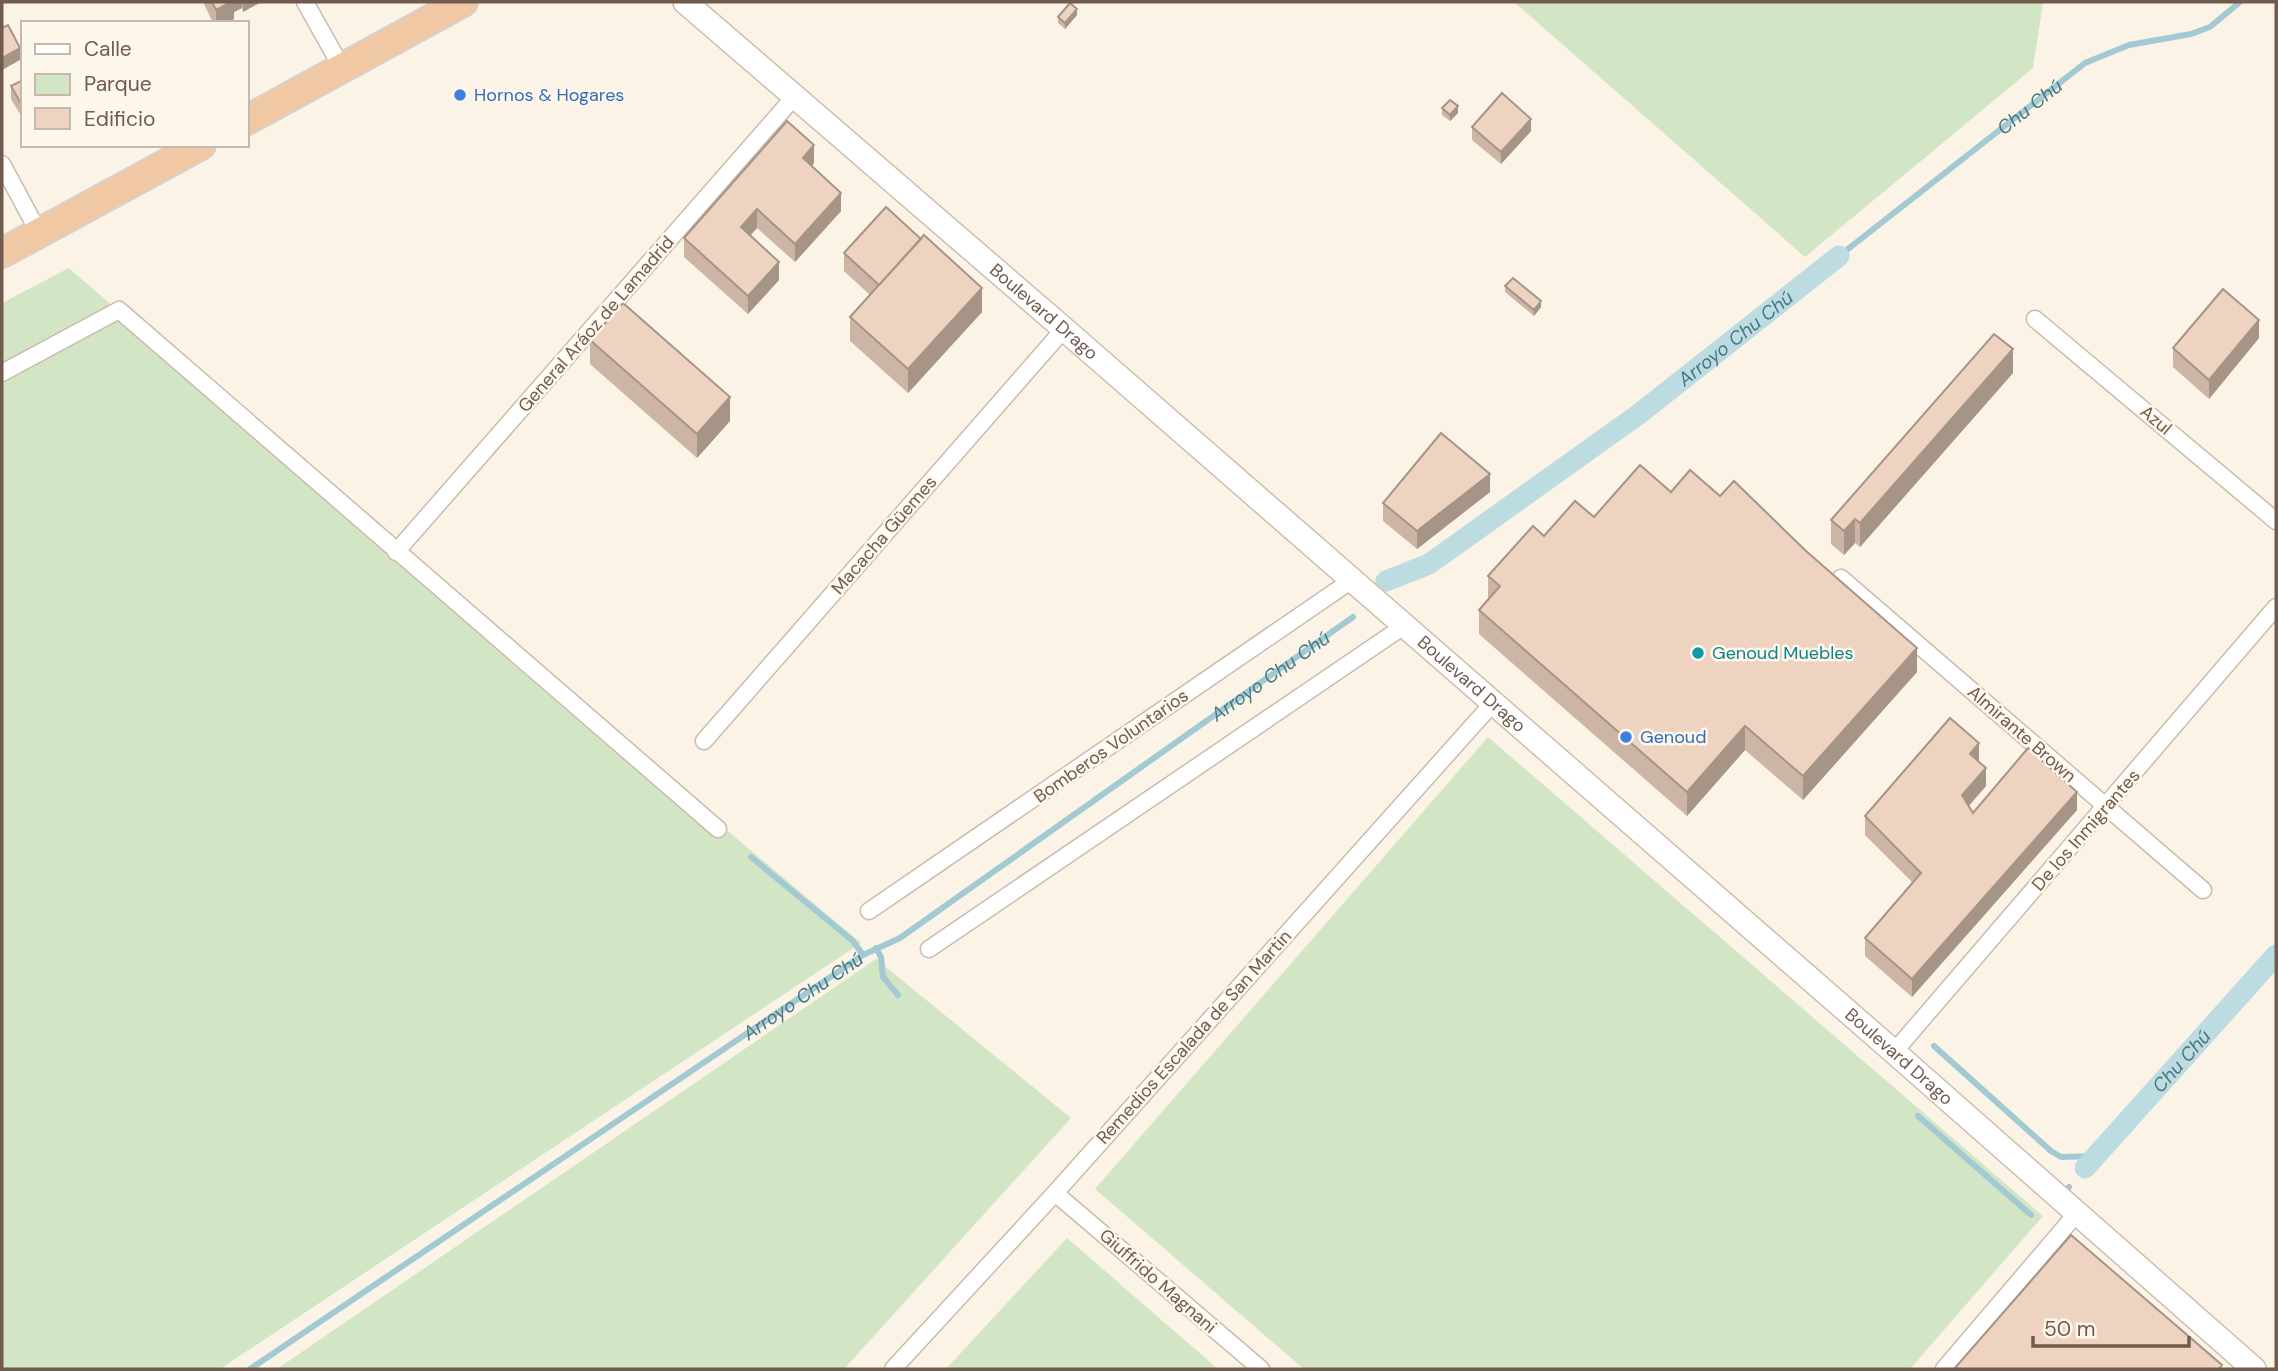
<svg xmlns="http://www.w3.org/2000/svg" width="2278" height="1371" viewBox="0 0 2278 1371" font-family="'DM Sans',sans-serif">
	<rect width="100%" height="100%" fill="#faf3e6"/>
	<path fill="#d2e6c6" d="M 1514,2 L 2043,2 L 2033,68 L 1805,257 Z
		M 69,268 L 396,552 L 861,943 L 220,1369 L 2,1369 L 2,303 Z
		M 1488,737 L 2043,1216 L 1910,1369 L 1304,1369 L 1095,1189 Z
		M 876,959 L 1071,1118 L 844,1369 L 277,1369 Z
		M 1067,1238 L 1218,1369 L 946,1369 Z"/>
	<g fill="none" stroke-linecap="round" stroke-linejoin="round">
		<g stroke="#a3cad3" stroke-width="6">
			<path id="s1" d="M 1839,256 L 2085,63 L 2129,45 L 2191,34 L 2210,27 L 2240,2"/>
			<path d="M 751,857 L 853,941 L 863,955"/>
			<path d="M 876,948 L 881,957 L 883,977 L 898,995"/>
			<path d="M 1934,1046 L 2051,1151 L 2061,1157 L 2096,1156"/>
			<path d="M 1918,1116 L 2031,1215"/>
			<path d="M 2068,1188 L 2069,1187"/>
			<path id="s2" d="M 250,1369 L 863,955 L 900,938 L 1353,617"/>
		</g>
		<g stroke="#bcdce2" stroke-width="21">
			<path id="s3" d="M 1386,581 L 1429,564 L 1639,414 L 1839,256"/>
			<path id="s4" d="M 2085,1168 L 2276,955"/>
		</g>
		<defs>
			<path id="minor" d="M 305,2 L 342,68
				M 2,164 L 39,233
				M 2035,319 L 2276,521
				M 2,373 L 119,310 L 718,829
				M 396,552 L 795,96
				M 1841,578 L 2203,890
				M 704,741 L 1064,329
				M 869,911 L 1352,580
				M 929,949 L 1404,626
				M 1894,1052 L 2276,607
				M 1055,1193 L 1261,1369
				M 893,1369 L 1055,1193 L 1493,703
				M 1944,1369 L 2077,1213"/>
			<g id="secondary">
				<path id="s5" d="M 685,2 L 1064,329 L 1894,1052 L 2254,1369"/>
			</g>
			<path id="trunk" d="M 247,120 L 463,2
				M 2,253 L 201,145"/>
		</defs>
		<use href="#minor" stroke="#cbbbad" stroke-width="19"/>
		<use href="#secondary" stroke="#cfbdae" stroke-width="26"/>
		<use href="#trunk" stroke="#d7d1cd" stroke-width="32"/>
		<use href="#minor" stroke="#fff" stroke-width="16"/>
		<use href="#secondary" stroke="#fff" stroke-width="23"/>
		<use href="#trunk" stroke="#f0c8a3" stroke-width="28"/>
	</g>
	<path fill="#ccb5a5" d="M 203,2 L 261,2 L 243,12 L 242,8 L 234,12 L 234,19 L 226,23 L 213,23 Z
		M 1077,15 L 1065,29 L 1058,23 L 1058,17 Z
		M 23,80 L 23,119 L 11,99 L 11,86 Z
		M 1442,108 L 1458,113 L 1450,121 L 1442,115 Z
		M 1472,127 L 1531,131 L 1501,164 L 1472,140 Z
		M 814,163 L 812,166 L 841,211 L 795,262 L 757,228 L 750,235 L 779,280 L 748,314 L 684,257 L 684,238 Z
		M 844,253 L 982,312 L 908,393 L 850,341 L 850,317 L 870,295 L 844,271 Z
		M 1505,286 L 1541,307 L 1534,316 L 1505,292 Z
		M 2259,338 L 2209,399 L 2173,367 L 2173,348 Z
		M 590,340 L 730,421 L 697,458 L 590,364 Z
		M 2013,373 L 1860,547 L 1855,543 L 1844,555 L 1831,544 L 1831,520 Z
		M 1490,492 L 1417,549 L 1383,521 L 1383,503 Z
		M 1671,492 L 1917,672 L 1803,800 L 1745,750 L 1687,816 L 1479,634 L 1479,610 L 1488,599 L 1488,576 L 1544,536 L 1594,517 Z
		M 1979,761 L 1986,786 L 1969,806 L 1973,813 L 2077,810 L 1912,997 L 1865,956 L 1865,938 L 1913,883 L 1865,835 L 1865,816 Z"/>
	<path fill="#a69486" d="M 231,2 L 242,2 L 242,8 L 234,12 L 234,19 L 226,23 L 216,23 L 216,10 Z
		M 243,2 L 261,2 L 243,12 Z
		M 1077,9 L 1077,15 L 1065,29 L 1065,23 Z
		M 20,48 L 20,60 L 2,70 L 2,58 Z
		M 1458,106 L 1458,113 L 1450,121 L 1450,115 Z
		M 1531,119 L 1531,131 L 1501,164 L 1501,152 Z
		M 814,145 L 814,163 L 803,176 L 803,158 Z
		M 841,193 L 841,211 L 795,262 L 795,244 Z
		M 757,209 L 757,228 L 741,246 L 741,227 Z
		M 779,262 L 779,280 L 748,314 L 748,296 Z
		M 982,288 L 982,312 L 908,393 L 908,369 Z
		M 1541,301 L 1541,307 L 1534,316 L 1534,310 Z
		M 2259,320 L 2259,338 L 2209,399 L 2209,380 Z
		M 2013,349 L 2013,373 L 1860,547 L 1860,523 Z
		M 730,397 L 730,421 L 697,458 L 697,434 Z
		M 1490,474 L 1490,492 L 1417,549 L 1417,531 Z
		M 1855,519 L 1855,543 L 1844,555 L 1844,531 Z
		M 1917,648 L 1917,672 L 1803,800 L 1803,776 Z
		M 1745,726 L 1745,750 L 1687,816 L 1687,792 Z
		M 1979,743 L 1979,761 L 1970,754 Z
		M 1986,768 L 1986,786 L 1962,813 L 1962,795 Z
		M 2077,792 L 2077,810 L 1912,997 L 1912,979 Z"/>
	<path fill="#edd3c0" stroke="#a69486" stroke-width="2" d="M 212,2 L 231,2 L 216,10 Z
		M 1070,3 L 1077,9 L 1065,23 L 1058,17 Z
		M 8,25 L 20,48 L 2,58 L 2,28 Z
		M 23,80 L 23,107 L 11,86 Z
		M 1502,93 L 1531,119 L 1501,152 L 1472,127 Z
		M 1450,100 L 1458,106 L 1450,115 L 1442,108 Z
		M 787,121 L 814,145 L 803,158 L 841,193 L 795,244 L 757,209 L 741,227 L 779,262 L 748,296 L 684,238 Z
		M 886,207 L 921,239 L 879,285 L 844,253 Z
		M 924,235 L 982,288 L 908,369 L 850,317 Z
		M 1513,278 L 1541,301 L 1534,310 L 1505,286 Z
		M 2223,289 L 2259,320 L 2209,380 L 2173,348 Z
		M 623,303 L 730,397 L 697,434 L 590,340 Z
		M 1994,334 L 2013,349 L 1860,523 L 1855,519 L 1844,531 L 1831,520 Z
		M 1441,433 L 1490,474 L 1417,531 L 1383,503 Z
		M 1640,465 L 1671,492 L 1690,470 L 1720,496 L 1734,481 L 1806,551 L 1917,648 L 1803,776 L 1745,726 L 1687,792 L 1479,610 L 1500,586 L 1488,576 L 1533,526 L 1544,536 L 1575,501 L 1594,517 Z
		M 1950,718 L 1979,743 L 1970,754 L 1986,768 L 1962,795 L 1973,813 L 2028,748 L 2077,792 L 1912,979 L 1865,938 L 1921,873 L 1865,816 Z
		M 2071,1235 L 2222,1365 L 2219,1369 L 1954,1369 Z"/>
	<g fill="#3f7fe0" stroke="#fdf7ec" stroke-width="2.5">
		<circle cx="460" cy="95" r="7"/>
		<circle cx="1626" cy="737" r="7"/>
	</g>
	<circle fill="#0f9aa8" stroke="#fdf7ec" stroke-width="2.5" cx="1698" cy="653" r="7"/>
	<g text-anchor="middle" stroke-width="5" stroke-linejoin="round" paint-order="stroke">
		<g font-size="18" fill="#366cbe" stroke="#fdf7ec" text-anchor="start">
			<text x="474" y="101">Hornos &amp; Hogares</text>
			<text x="1640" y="743">Genoud</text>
		</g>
		<g font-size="18" fill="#715b4d" stroke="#fdf7ec">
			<text dy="6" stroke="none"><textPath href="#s5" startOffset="474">Boulevard Drago</textPath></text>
			<text transform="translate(596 324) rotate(-49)" y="6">General Aráoz de Lamadrid</text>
			<text transform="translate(2156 420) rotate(40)" y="6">Azul</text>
			<text transform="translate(884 535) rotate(-49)" y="6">Macacha Güemes</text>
			<text dy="6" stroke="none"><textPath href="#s5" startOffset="1041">Boulevard Drago</textPath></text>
			<text transform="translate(2022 734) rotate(41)" y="6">Almirante Brown</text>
			<text transform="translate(1111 746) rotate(-35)" y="6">Bomberos Voluntarios</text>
			<text transform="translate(2086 830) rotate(-49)" y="6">De los Inmigrantes</text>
			<text transform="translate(1194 1037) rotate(-48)" y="6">Remedios Escalada de San Martin</text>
			<text dy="6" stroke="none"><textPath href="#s5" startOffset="1608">Boulevard Drago</textPath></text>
			<text transform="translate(1158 1281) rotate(41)" y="6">Giuffrido Magnani</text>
		</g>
		<g font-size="18" fill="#0d838f" stroke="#fdf7ec" text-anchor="start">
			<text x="1712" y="659">Genoud Muebles</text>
		</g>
		<g font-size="19" font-style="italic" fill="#497782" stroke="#fdf7ec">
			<text dy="7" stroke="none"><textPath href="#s1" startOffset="242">Chu Chú</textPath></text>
			<text dy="7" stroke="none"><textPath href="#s3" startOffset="427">Arroyo Chu Chú</textPath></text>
			<text dy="7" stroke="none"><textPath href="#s2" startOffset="1234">Arroyo Chu Chú</textPath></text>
			<text dy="7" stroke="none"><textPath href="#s2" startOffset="667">Arroyo Chu Chú</textPath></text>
			<text dy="7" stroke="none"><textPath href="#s4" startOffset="144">Chu Chú</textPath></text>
		</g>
	</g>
	<rect width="2278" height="1371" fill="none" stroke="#715b4d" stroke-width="7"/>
	<rect x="21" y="21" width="228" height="126" fill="#fdf7ec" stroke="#c5b9ac" stroke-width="2"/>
	<rect x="35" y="44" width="35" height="10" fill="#ffffff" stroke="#c5b9ac" stroke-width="2"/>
	<text x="84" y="56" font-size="21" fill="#715b4d">Calle</text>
	<rect x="35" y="74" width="35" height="21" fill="#d2e6c6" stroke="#c5b9ac" stroke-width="2"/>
	<text x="84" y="91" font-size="21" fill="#715b4d">Parque</text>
	<rect x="35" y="108" width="35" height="21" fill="#edd3c0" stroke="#c5b9ac" stroke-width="2"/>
	<text x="84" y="126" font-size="21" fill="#715b4d">Edificio</text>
	<path d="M2033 1336v10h156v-10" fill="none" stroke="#715b4d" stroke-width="3.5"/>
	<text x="2044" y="1336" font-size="21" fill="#715b4d" stroke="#fdf7ec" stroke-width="5" paint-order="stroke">50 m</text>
</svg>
